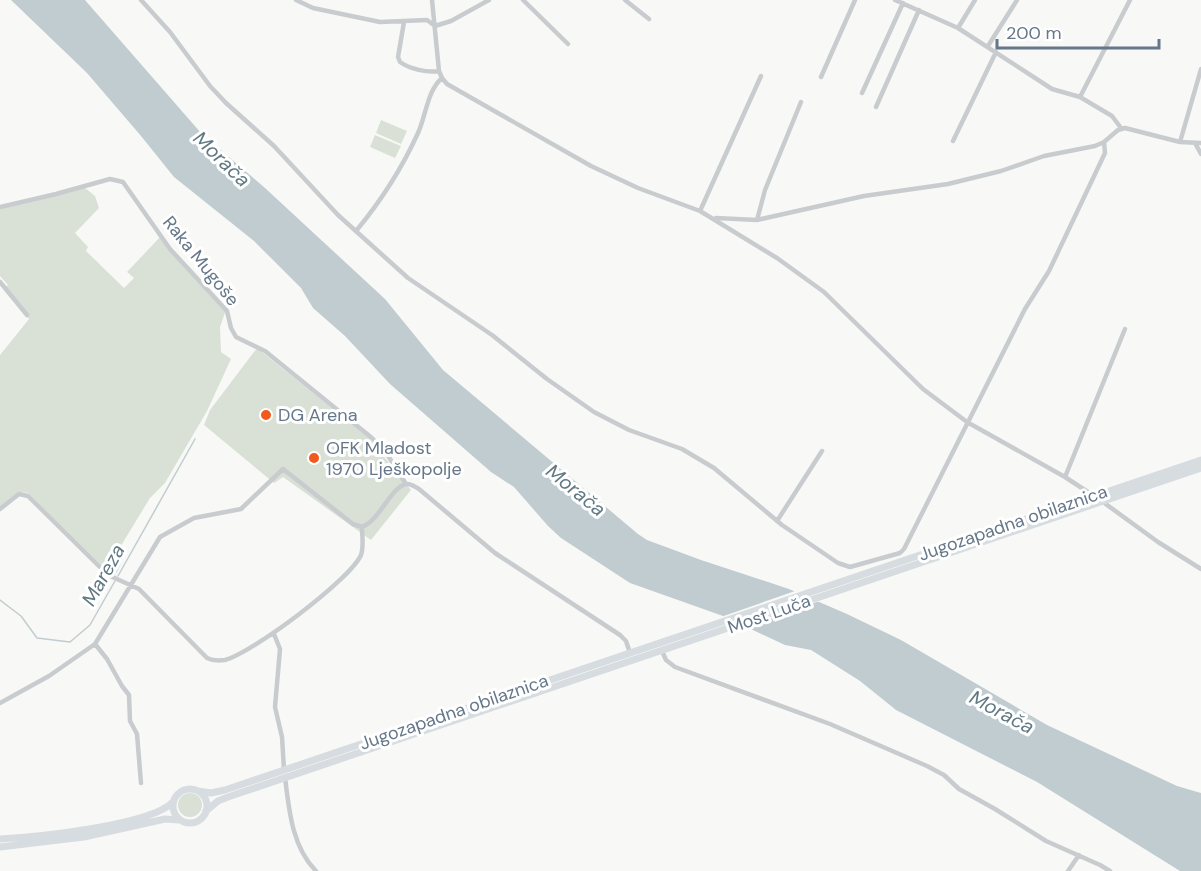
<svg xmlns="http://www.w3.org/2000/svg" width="1201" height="871" viewBox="0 0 1201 871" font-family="'DM Sans',sans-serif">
	<rect width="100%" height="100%" fill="#f8f9f6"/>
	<path fill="#d9e1d6" d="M 381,120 L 407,131 L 401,144 L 376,133 Z
		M 375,135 L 401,146 L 395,158 L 370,147 Z
		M 84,187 L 95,196 L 99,208 L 75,233 L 88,247 L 86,251 L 124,288 L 134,278 L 127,272 L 161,236 L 226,310 L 220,327 L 221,352 L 231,359 L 207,411 L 165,483 L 150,498 L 119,549 L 122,562 L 114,578 L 28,493 L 21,492 L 0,507 L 0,355 L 29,319 L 4,288 L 8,285 L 0,276 L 0,206 Z
		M 257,348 L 369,438 L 411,490 L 371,540 L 283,477 L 274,483 L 204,425 L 210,410 Z
		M 1201,462 L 1201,465 L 934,555 L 933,553 Z
		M178 805a12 12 0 1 1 24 0a12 12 0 1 1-24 0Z"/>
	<path fill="#c1ccd1" d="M 11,0 L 85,0 L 201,133 L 265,188 L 385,299 L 443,370 L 638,534 L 647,540 L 701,560 L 789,589 L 847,614 L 901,640 L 1047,725 L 1177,786 L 1201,793 L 1201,871 L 1180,871 L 1037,782 L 896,710 L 860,681 L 819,655 L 811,650 L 785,645 L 723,616 L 630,583 L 561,538 L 548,526 L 514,487 L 491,472 L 390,384 L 345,336 L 313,308 L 301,288 L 254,241 L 174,177 L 141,136 L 87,73 Z"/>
	<path fill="#f8f9f6" d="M 798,590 L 823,600 L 742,628 L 718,618 Z"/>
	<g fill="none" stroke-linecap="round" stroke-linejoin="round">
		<path stroke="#c1ccd1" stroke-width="1.5" d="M 118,576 L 195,439
			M 0,600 L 21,616 L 37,638 L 70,642 L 90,625 L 115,581"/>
		<path stroke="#c8cccf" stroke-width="4.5" d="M 141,0 L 170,32 L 210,86 L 226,103 L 274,146 L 338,215 L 408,278 L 492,335 L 547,379 L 594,412 L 629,430 L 682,449 L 714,468 L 782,525 L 838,563 L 850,567 L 900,553 L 904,549 L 1025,309 L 1049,271 L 1105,153 L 1104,142
			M 296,0 L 313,8 L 380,22 L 427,20 L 435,26 L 451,21 L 489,0
			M 432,0 L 439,71 L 442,78 L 447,84 L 591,166 L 638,188 L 700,211 L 777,258 L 824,292 L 923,389 L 967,422 L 1065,477 L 1094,496
			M 523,0 L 568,44
			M 625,0 L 649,19
			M 895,0 L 958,28 L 1052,89 L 1080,97 L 1112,116 L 1121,128
			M 404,22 L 398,57 L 400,62 C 410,69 427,73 439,71
			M 958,28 L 975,0
			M 988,46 L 1017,0
			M 821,77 L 855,0
			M 862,93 L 903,3
			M 1080,97 L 1130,0
			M 876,107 L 919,10
			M 953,141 L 996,52
			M 1180,142 L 1201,69
			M 1195,143 L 1201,154
			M 0,207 L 56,194 L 110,179 L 123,182 L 170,249 L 227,311 L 231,328 L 236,337 L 265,351 L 372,438 L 387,454 L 406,484
			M 700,211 L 761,76
			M 716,218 L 757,220 L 864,196 L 948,184 L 1001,171 L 1044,156 L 1095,146 L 1104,142 L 1118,130 L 1125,128 L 1180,142 L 1201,143
			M 757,220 L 765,190 L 801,102
			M 356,231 C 381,201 402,168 418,133 C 426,116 427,91 442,78
			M 0,282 L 27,315
			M 1065,477 L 1125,329
			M 1103,502 L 1158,542 L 1201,569
			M 0,509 L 19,494 L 28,496 L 108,575 L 139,589 L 207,658 C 213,661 218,661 225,660 C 252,653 350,580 361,555 C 364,547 362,536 362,527
			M 777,521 L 822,451
			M 274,634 L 280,649 L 275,707 L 282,737 L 284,770
			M 95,644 L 107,659 L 122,686 L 129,695 L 130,721 L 137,734 L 141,783
			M 662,651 L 666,660 L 675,667 L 830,724 L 927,766 L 944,775 L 959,789 L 995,809 L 1046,841 L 1100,865 L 1110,871
			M 0,703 L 49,676 L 95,644 L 160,537 L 194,518 L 241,509 L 283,469 L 353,524 L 362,527 C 380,520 391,487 406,484 C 411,483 415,487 419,489 L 495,553 L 620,635 L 626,641 L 630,653
			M 285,777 C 289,810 292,847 316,871
			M 1068,871 L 1079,855"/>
		<path stroke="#d6dce0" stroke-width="7" d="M173 806a17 17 0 1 1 34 0a17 17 0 1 1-34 0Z
			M 198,791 L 211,793 L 225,790 L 1201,460
			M 206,811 L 218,801 L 228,797 L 1201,468
			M 0,839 C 35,837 150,826 173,802
			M 0,847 L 84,837 L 165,819 L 179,820"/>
	</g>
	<g fill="#f1591d" stroke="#fff" stroke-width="2">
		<circle cx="266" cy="415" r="6"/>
		<circle cx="314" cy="458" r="6"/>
	</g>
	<g text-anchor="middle" stroke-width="6" stroke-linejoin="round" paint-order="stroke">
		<g font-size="18" fill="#657789" stroke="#fff">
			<text transform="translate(201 261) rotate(51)" y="6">Raka Mugoše</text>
			<text transform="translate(1013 523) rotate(-19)" y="6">Jugozapadna obilaznica</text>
			<text transform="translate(769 614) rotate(-19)" y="6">Most Luča</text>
			<text transform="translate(454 712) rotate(-19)" y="6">Jugozapadna obilaznica</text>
		</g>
		<g font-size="18" fill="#657789" stroke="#fff" text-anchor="start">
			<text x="278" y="421">DG Arena</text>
			<text x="326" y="454">OFK Mladost<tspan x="326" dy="21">1970 Lješkopolje</tspan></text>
		</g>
		<g font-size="20" font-style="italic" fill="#617984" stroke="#fff">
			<text transform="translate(222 159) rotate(44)" y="7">Morača</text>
			<text transform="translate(576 490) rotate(39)" y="7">Morača</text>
			<text transform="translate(103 575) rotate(-61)" y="7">Mareza</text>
			<text transform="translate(1002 712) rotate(28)" y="7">Morača</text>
		</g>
	</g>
	<path d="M997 39v9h162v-9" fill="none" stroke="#657789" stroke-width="3"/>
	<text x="1006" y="39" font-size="18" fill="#657789" stroke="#ffffff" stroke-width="4.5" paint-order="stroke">200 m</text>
</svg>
